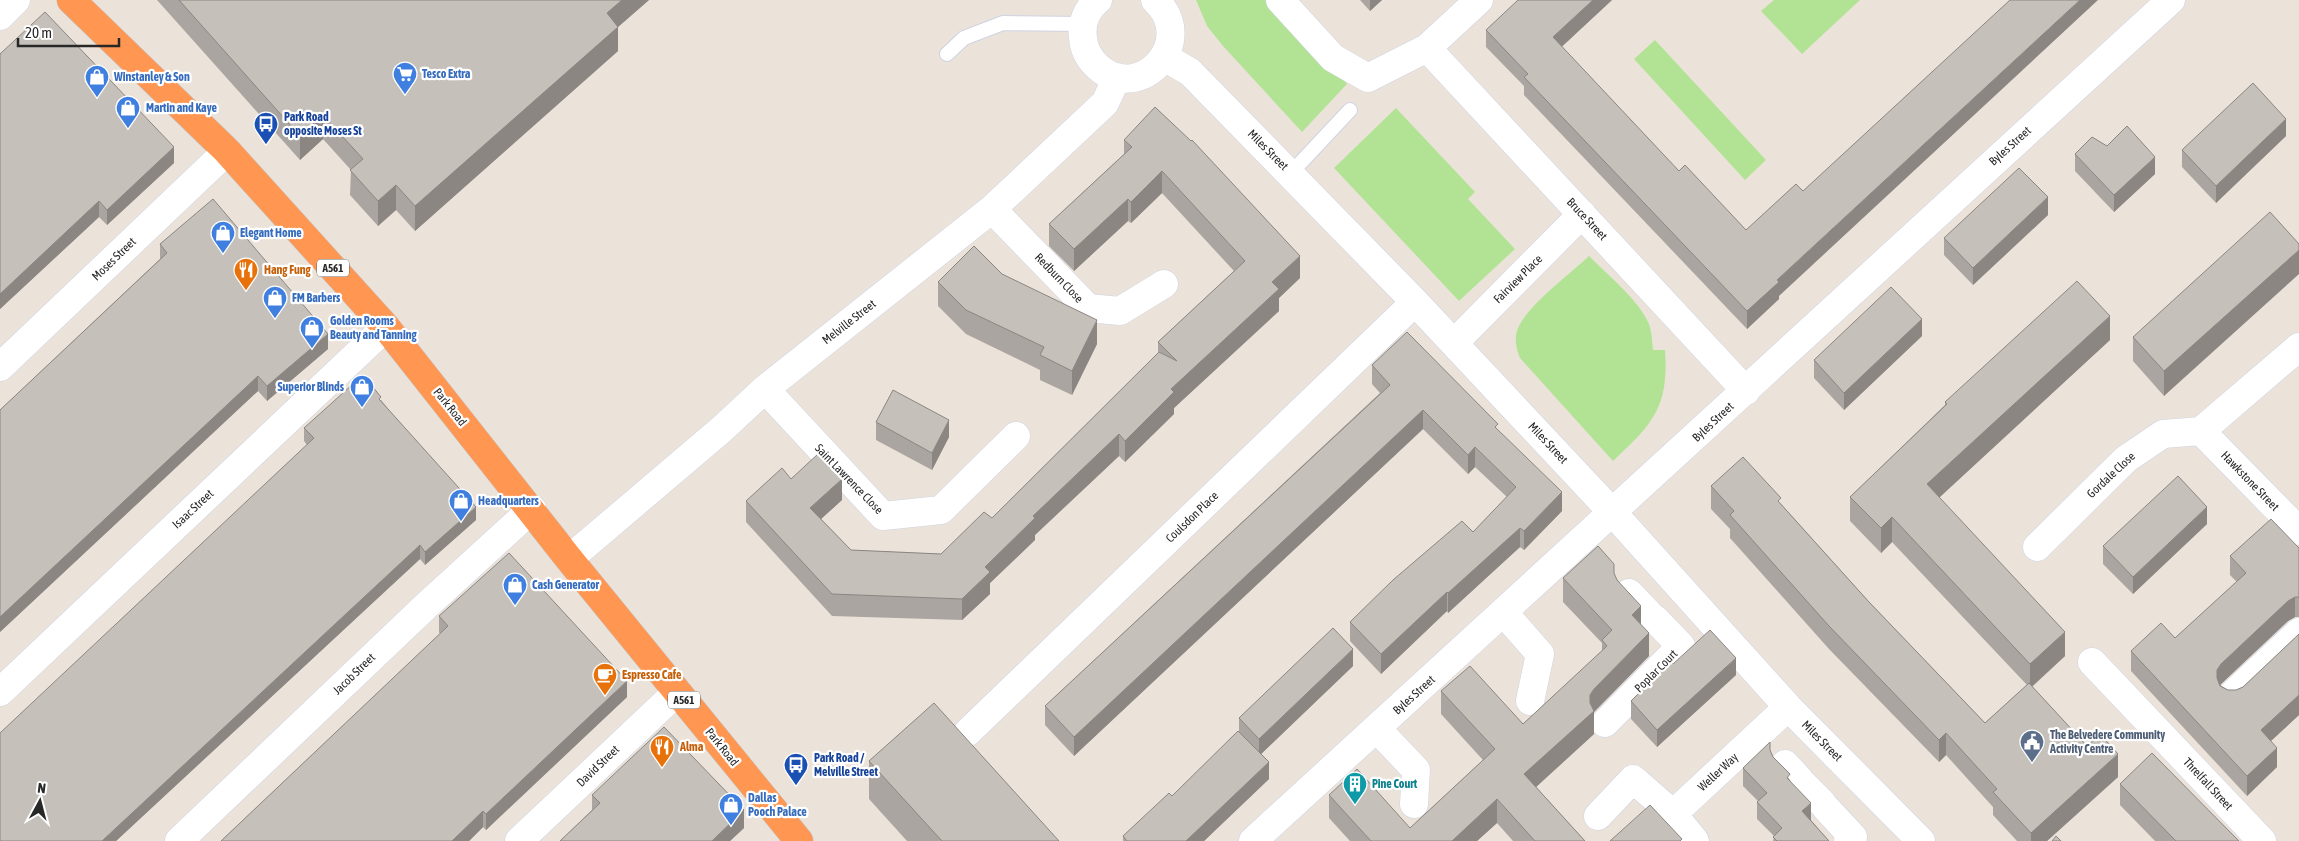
<svg xmlns="http://www.w3.org/2000/svg" width="2299" height="841" viewBox="0 0 2299 841" font-family="'Asap Condensed',sans-serif">
	<rect width="100%" height="100%" fill="#ebe3da"/>
	<path fill="#b2e395" d="M 1196,0 L 1270,0 L 1347,84 L 1302,132 L 1223,46 L 1207,26 Z
		M 1774,0 L 1860,0 L 1802,54 L 1761,11 Z
		M 1655,40 L 1766,160 L 1745,180 L 1634,59 Z
		M 1396,108 L 1475,192 L 1468,199 L 1515,249 L 1459,301 L 1334,168 Z
		M 1589,256 C 1606,273 1637,299 1647,320 C 1652,329 1652,340 1653,350 L 1665,350 C 1669,407 1653,424 1613,461 L 1520,358 C 1516,349 1514,337 1518,328 C 1528,305 1570,274 1589,256 Z"/>
	<g fill="none" stroke-linecap="round" stroke-linejoin="round">
		<defs>
			<path id="lane" d="M 947,54 L 964,38 L 1003,23 L 1083,24
				M 1291,173 L 1350,110"/>
			<path id="street" d="M 1098,0 C 1087,9 1081,23 1083,38 C 1084,50 1089,59 1098,67 C 1140,105 1199,41 1155,0
				M 1280,0 L 1333,58 L 1368,78 L 1427,48 L 1479,0
				M 0,16 L 16,0
				M 1427,48 L 1746,391
				M 1164,57 L 1190,72 L 1415,302 L 1613,513 L 1788,707 L 1921,841
				M 992,209 L 1088,308 L 1120,311 L 1164,284
				M 1454,343 L 1582,214
				M 0,367 L 227,151
				M 765,389 L 883,516 L 941,510 L 1016,436
				M 2201,431 L 2299,531
				M 2201,431 L 2299,347
				M 2037,547 L 2126,459 L 2163,434 L 2201,431
				M 569,559 L 722,429 L 765,389 L 992,209 L 1105,103 L 1117,77
				M 1629,593 L 1650,615
				M 1504,613 L 1540,654 L 1530,701
				M 2092,662 L 2262,841
				M 0,692 L 386,327
				M 2232,695 L 2299,632
				M 1605,723 L 1681,646 L 1655,619
				M 1377,729 L 1416,770 L 1414,804
				M 968,732 L 1415,302
				M 1785,764 L 1799,779
				M 1803,784 L 1822,803
				M 1826,808 L 1853,837 L 1848,841
				M 1598,816 L 1633,779 L 1673,814
				M 179,841 L 427,605 L 532,509
				M 519,841 L 677,692
				M 1253,841 L 2171,0
				M 1695,841 L 1673,814 L 1788,707"/>
			<path id="highway" d="M 71,0 L 227,151 L 386,327 L 569,559 L 799,841"/>
		</defs>
		<use href="#lane" stroke="#cfd3e2" stroke-width="16"/>
		<use href="#street" stroke="#cfd3e2" stroke-width="29"/>
		<use href="#highway" stroke="#c3c3c3" stroke-width="29"/>
		<use href="#lane" stroke="#fff" stroke-width="14"/>
		<use href="#street" stroke="#fff" stroke-width="28"/>
		<use href="#highway" stroke="#ff9651" stroke-width="28"/>
	</g>
	<path fill="#aaa5a0" d="M 157,0 L 649,0 L 618,27 L 618,51 L 415,231 L 396,210 L 378,226 L 350,195 L 351,170 L 323,139 L 300,160 Z
		M 1360,0 L 1382,0 L 1370,11 Z
		M 1612,0 L 1561,47 L 1779,296 L 1779,299 L 1747,329 L 1524,95 L 1524,86 L 1486,47 L 1486,30 Z
		M 0,54 L 174,163 L 107,225 L 99,217 L 0,309 Z
		M 2286,136 L 2216,203 L 2182,167 L 2182,150 Z
		M 1124,140 L 1300,278 L 1279,298 L 1279,311 L 1174,408 L 1174,414 L 1125,462 L 1119,456 L 1035,535 L 1035,540 L 990,583 L 990,594 L 962,620 L 832,616 L 746,522 L 746,501 L 791,479 L 842,500 L 821,519 L 851,550 L 941,554 L 992,518 L 1158,353 L 1158,342 L 1234,271 L 1162,193 L 1131,223 L 1128,221 L 1074,271 L 1049,246 L 1049,224 L 1124,154 Z
		M 2075,154 L 2155,174 L 2114,212 L 2075,171 Z
		M 2048,215 L 1973,285 L 1944,255 L 1944,238 Z
		M 160,244 L 328,349 L 267,401 L 258,391 L 0,632 L 0,410 L 160,259 Z
		M 2299,244 L 2164,396 L 2133,361 L 2133,337 Z
		M 1002,274 L 1097,344 L 1072,395 L 1040,380 L 1040,370 L 966,334 L 938,306 L 938,282 Z
		M 1922,336 L 1844,410 L 1814,378 L 1814,360 Z
		M 2110,340 L 1939,497 L 2065,656 L 2032,687 L 2087,746 L 2118,777 L 2047,841 L 2017,841 L 1993,815 L 1993,807 L 1946,755 L 1939,762 L 1829,649 L 1730,538 L 1730,529 L 1711,509 L 1711,486 L 1781,504 L 1869,602 L 1985,723 L 2027,685 L 1892,542 L 1881,553 L 1850,521 L 1850,497 L 1945,405 L 1945,402 Z
		M 1372,365 L 1498,431 L 1562,511 L 1524,550 L 1520,547 L 1448,613 L 1447,611 L 1381,674 L 1350,641 L 1350,622 L 1473,532 L 1507,497 L 1475,467 L 1468,474 L 1423,429 L 1074,756 L 1045,725 L 1045,706 L 1380,393 L 1372,384 Z
		M 381,400 L 476,520 L 425,565 L 420,559 L 116,841 L 0,841 L 307,445 L 304,441 L 304,428 Z
		M 876,422 L 949,437 L 932,470 L 876,440 Z
		M 2207,524 L 2133,594 L 2103,564 L 2103,546 Z
		M 2299,548 L 2299,617 L 2295,617 L 2288,621 L 2220,685 L 2228,690 L 2236,690 L 2243,687 L 2299,634 L 2299,715 L 2271,741 L 2277,767 L 2247,796 L 2131,671 L 2131,651 L 2175,638 L 2237,582 L 2230,575 L 2230,556 Z
		M 1614,575 L 1617,580 L 1641,624 L 1649,656 L 1594,712 L 1594,734 L 1536,787 L 1585,841 L 1513,841 L 1497,823 L 1477,841 L 1350,841 L 1329,818 L 1329,795 L 1410,828 L 1483,760 L 1441,714 L 1441,691 L 1523,724 L 1602,651 L 1602,643 L 1563,602 L 1563,578 Z
		M 439,616 L 627,697 L 486,830 L 483,827 L 469,841 L 221,841 L 440,634 L 439,632 Z
		M 1673,664 L 1736,675 L 1657,747 L 1631,719 L 1631,701 Z
		M 1353,666 L 1261,754 L 1269,779 L 1204,841 L 1123,841 L 1123,836 L 1172,796 L 1239,732 L 1239,718 Z
		M 1770,751 L 1773,757 L 1790,780 L 1811,820 L 1829,841 L 1773,841 L 1774,836 L 1757,819 L 1757,802 L 1758,801 L 1743,786 L 1743,768 Z
		M 869,761 L 1059,841 L 907,841 L 869,799 Z
		M 2120,784 L 2239,841 L 2155,841 L 2120,805 Z
		M 592,795 L 744,828 L 730,841 L 560,841 L 592,810 Z"/>
	<path fill="#8b8682" d="M 622,0 L 649,0 L 618,27 L 618,51 L 415,231 L 415,206 L 607,13 Z
		M 1370,0 L 1382,0 L 1370,11 Z
		M 1593,0 L 1612,0 L 1553,55 L 1553,37 Z
		M 2080,0 L 2098,0 L 1779,296 L 1779,299 L 1747,329 L 1747,311 L 1777,280 Z
		M 323,115 L 323,139 L 300,160 L 300,136 Z
		M 2286,119 L 2286,136 L 2216,203 L 2216,186 Z
		M 174,147 L 174,163 L 107,225 L 107,210 Z
		M 2155,157 L 2155,174 L 2114,212 L 2114,195 Z
		M 1162,171 L 1162,193 L 1131,223 L 1131,202 Z
		M 396,185 L 396,210 L 378,226 L 378,201 Z
		M 2048,197 L 2048,215 L 1973,285 L 1973,268 Z
		M 1128,199 L 1128,221 L 1074,271 L 1074,249 Z
		M 99,201 L 99,217 L 0,309 L 0,294 Z
		M 2299,250 L 2299,274 L 2164,396 L 2164,371 Z
		M 1300,256 L 1300,278 L 1279,298 L 1279,311 L 1174,408 L 1174,414 L 1125,462 L 1125,441 L 1171,389 L 1272,282 Z
		M 2110,316 L 2110,340 L 1927,509 L 1927,484 Z
		M 1922,319 L 1922,336 L 1844,410 L 1844,393 Z
		M 1097,320 L 1097,344 L 1072,395 L 1072,371 Z
		M 328,334 L 328,349 L 267,401 L 267,386 Z
		M 258,376 L 258,391 L 0,632 L 0,617 Z
		M 1423,410 L 1423,429 L 1074,756 L 1074,737 Z
		M 949,420 L 949,437 L 932,470 L 932,453 Z
		M 1119,434 L 1119,456 L 1035,535 L 1035,540 L 990,583 L 990,594 L 962,620 L 962,599 L 985,567 L 1033,516 Z
		M 1475,447 L 1475,467 L 1468,474 L 1468,455 Z
		M 842,479 L 842,500 L 810,529 L 810,508 Z
		M 1562,492 L 1562,511 L 1524,550 L 1524,531 Z
		M 476,507 L 476,520 L 425,565 L 425,552 Z
		M 2207,507 L 2207,524 L 2133,594 L 2133,577 Z
		M 1892,517 L 1892,542 L 1881,553 L 1881,528 Z
		M 1520,528 L 1520,547 L 1448,613 L 1448,593 Z
		M 420,545 L 420,559 L 116,841 L 102,841 Z
		M 1447,592 L 1447,611 L 1381,674 L 1381,654 Z
		M 2295,597 L 2295,617 L 2288,621 L 2221,684 L 2217,690 L 2217,698 L 2217,670 L 2221,664 L 2288,601 Z
		M 1641,606 L 1641,629 L 1632,615 Z
		M 2065,632 L 2065,656 L 2030,688 L 2030,664 Z
		M 1649,633 L 1649,656 L 1594,712 L 1594,734 L 1524,798 L 1524,774 L 1590,695 L 1594,689 Z
		M 1353,649 L 1353,666 L 1259,756 L 1259,739 Z
		M 1736,658 L 1736,675 L 1657,747 L 1657,730 Z
		M 627,681 L 627,697 L 486,830 L 486,814 Z
		M 2299,695 L 2299,715 L 2261,750 L 2261,730 Z
		M 1946,733 L 1946,755 L 1939,762 L 1939,740 Z
		M 2277,748 L 2277,767 L 2247,796 L 2247,776 Z
		M 2118,754 L 2118,777 L 2047,841 L 2031,841 L 2031,833 Z
		M 1269,762 L 1269,779 L 1204,841 L 1186,841 Z
		M 1497,799 L 1497,823 L 1477,841 L 1452,841 Z
		M 1811,803 L 1811,820 L 1802,829 L 1802,811 Z
		M 744,810 L 744,828 L 730,841 L 712,841 Z
		M 483,811 L 483,827 L 469,841 L 452,841 Z"/>
	<path fill="#c6c0ba" stroke="#8b8682" d="M 179,0 L 622,0 L 607,13 L 618,27 L 415,206 L 396,185 L 378,201 L 350,170 L 363,159 L 323,115 L 300,136 Z
		M 1518,0 L 1593,0 L 1553,37 L 1679,171 L 1685,165 L 1746,230 L 1796,184 L 1803,191 L 2010,0 L 2080,0 L 1777,280 L 1779,282 L 1747,311 L 1524,77 L 1528,74 L 1486,30 Z
		M 45,12 L 174,147 L 107,210 L 99,201 L 0,294 L 0,54 Z
		M 2253,83 L 2286,119 L 2216,186 L 2182,150 Z
		M 1155,107 L 1191,141 L 1192,140 L 1300,256 L 1272,282 L 1279,289 L 1171,389 L 1174,392 L 1125,441 L 1119,434 L 1033,516 L 1035,518 L 985,567 L 990,572 L 962,599 L 832,594 L 746,501 L 782,468 L 791,479 L 819,453 L 842,479 L 810,508 L 851,550 L 941,554 L 984,512 L 992,518 L 1159,352 L 1177,361 L 1158,342 L 1245,261 L 1162,171 L 1131,202 L 1128,199 L 1074,249 L 1049,224 L 1132,147 L 1124,140 Z
		M 2127,126 L 2155,157 L 2114,195 L 2075,154 L 2092,137 L 2107,146 Z
		M 2019,168 L 2048,197 L 1973,268 L 1944,238 Z
		M 213,199 L 328,334 L 267,386 L 258,376 L 0,617 L 0,410 L 167,253 L 160,244 Z
		M 2270,212 L 2299,244 L 2299,250 L 2164,371 L 2133,337 Z
		M 974,246 L 1002,274 L 1097,320 L 1072,371 L 1040,355 L 1044,347 L 966,310 L 938,282 Z
		M 2077,281 L 2110,316 L 1927,484 L 2065,632 L 2030,664 L 1892,517 L 1881,528 L 1850,497 L 1947,404 L 1945,402 Z
		M 1891,287 L 1922,319 L 1844,393 L 1814,360 Z
		M 1407,332 L 1498,424 L 1495,427 L 1562,492 L 1524,531 L 1520,528 L 1448,593 L 1447,592 L 1381,654 L 1350,622 L 1393,580 L 1462,521 L 1473,532 L 1516,487 L 1475,447 L 1468,455 L 1423,410 L 1074,737 L 1045,706 L 1390,385 L 1372,365 Z
		M 363,375 L 381,397 L 379,399 L 476,507 L 425,552 L 420,545 L 102,841 L 0,841 L 0,733 L 314,438 L 304,428 Z
		M 893,390 L 949,420 L 932,453 L 876,422 Z
		M 1743,457 L 1781,498 L 1778,501 L 1869,602 L 1985,723 L 2029,683 L 2087,746 L 2100,734 L 2118,754 L 2031,833 L 1993,792 L 1997,789 L 1946,733 L 1939,740 L 1829,626 L 1730,515 L 1734,511 L 1711,486 Z
		M 2178,476 L 2207,507 L 2133,577 L 2103,546 Z
		M 2271,519 L 2299,548 L 2299,597 L 2295,597 L 2288,601 L 2221,664 L 2217,670 L 2217,678 L 2220,686 L 2228,690 L 2236,690 L 2243,687 L 2299,634 L 2299,695 L 2261,730 L 2277,748 L 2247,776 L 2131,651 L 2161,623 L 2175,638 L 2246,573 L 2230,556 Z
		M 1598,546 L 1614,564 L 1614,573 L 1617,580 L 1641,606 L 1632,615 L 1649,633 L 1594,689 L 1590,695 L 1590,703 L 1594,711 L 1524,774 L 1585,841 L 1535,841 L 1497,799 L 1452,841 L 1371,841 L 1329,795 L 1357,769 L 1410,828 L 1495,749 L 1441,691 L 1470,666 L 1523,724 L 1607,646 L 1602,640 L 1612,630 L 1563,578 Z
		M 509,553 L 627,681 L 486,814 L 483,811 L 452,841 L 221,841 L 448,626 L 439,616 Z
		M 1333,628 L 1353,649 L 1259,739 L 1239,718 Z
		M 1710,630 L 1736,658 L 1657,730 L 1631,701 L 1671,661 L 1673,664 Z
		M 934,703 L 1059,841 L 942,841 L 869,761 Z
		M 664,727 L 744,810 L 712,841 L 560,841 L 600,803 L 592,795 Z
		M 1238,731 L 1269,762 L 1186,841 L 1127,841 L 1123,836 L 1169,793 L 1172,796 Z
		M 1770,742 L 1770,750 L 1773,757 L 1790,774 L 1787,778 L 1811,803 L 1802,811 L 1829,841 L 1777,841 L 1773,837 L 1782,828 L 1757,802 L 1767,793 L 1743,768 Z
		M 2152,753 L 2239,841 L 2176,841 L 2120,784 Z
		M 1650,805 L 1682,839 L 1680,841 L 1610,841 Z
		M 2056,836 L 2061,841 L 2052,841 Z"/>
	<defs>
		<symbol id="supermarket-pin" viewBox="-11 -11 22 30"><path d="M0 17L-7.5 6A9.5 9.5 0 1 1 7.5 6Z" fill="#3f7fe0" stroke="#fff"/><path d="M-6-5.5h2.5l.6 2H6L4.5 2H-2.5L-4.4-4H-6ZM-1.5 3.2a1.3 1.3 0 1 0 .1 0ZM3 3.2a1.3 1.3 0 1 0 .1 0Z" fill="#fff"/></symbol>
		<symbol id="shop-pin" viewBox="-11 -11 22 30"><path d="M0 17L-7.5 6A9.5 9.5 0 1 1 7.5 6Z" fill="#3f7fe0" stroke="#fff"/><path d="M-5-2.5h2.3a2.7 3.5 0 0 1 5.4 0H5L5.5 6h-11ZM-1.5-2.5h3a1.5 2.3 0 0 0-3 0Z" fill="#fff"/></symbol>
		<symbol id="bus-pin" viewBox="-11 -11 22 30"><path d="M0 17L-7.5 6A9.5 9.5 0 1 1 7.5 6Z" fill="#1a4fb4" stroke="#fff"/><path d="M-5-6H5V4H4V6H2V4H-2V6H-4V4H-5ZM-3.5-4V0h7V-4ZM-3.5 1.2v1.5H-2V1.2ZM2 1.2v1.5H3.5V1.2Z" fill="#fff"/></symbol>
		<symbol id="restaurant-pin" viewBox="-11 -11 22 30"><path d="M0 17L-7.5 6A9.5 9.5 0 1 1 7.5 6Z" fill="#e8710a" stroke="#fff"/><path d="M-5-6h1v4h1v-4h1v4h1v-4h1v5L-1.5 .5V6h-2V.5L-5-1ZM5-6V6H3V1.5H1.5Q1.5-4 5-6Z" fill="#fff"/></symbol>
		<symbol id="cafe-pin" viewBox="-11 -11 22 30"><path d="M0 17L-7.5 6A9.5 9.5 0 1 1 7.5 6Z" fill="#e8710a" stroke="#fff"/><path d="M-5.5-4.5H6V0H3Q3 3.5 0 3.5H-2.5Q-5.5 3.5-5.5 0ZM3-3.2v2h1.7v-2ZM-6 4.5H4V6H-6Z" fill="#fff"/></symbol>
		<symbol id="civic-pin" viewBox="-11 -11 22 30"><path d="M0 17L-7.5 6A9.5 9.5 0 1 1 7.5 6Z" fill="#5c6f8a" stroke="#fff"/><path d="M-.6-6.5H3V-4.5H.6V-3L4-1V1h2V6H-6V1h2V-1L-.6-3ZM-1.2 2.5V6h2.4V2.5Z" fill="#fff"/></symbol>
		<symbol id="building-pin" viewBox="-11 -11 22 30"><path d="M0 17L-7.5 6A9.5 9.5 0 1 1 7.5 6Z" fill="#0f9aa8" stroke="#fff"/><path d="M-4-6H4V6H1V3H-1V6H-4ZM-2.5-4.3h1.7v1.8h-1.7ZM.8-4.3h1.7v1.8H.8ZM-2.5-1h1.7V.8h-1.7ZM.8-1h1.7V.8H.8Z" fill="#fff"/></symbol>
	</defs>
	<g fill-rule="evenodd">
		<use href="#supermarket-pin" x="391" y="60" width="28" height="38"/>
		<use href="#shop-pin" x="83" y="63" width="28" height="38"/>
		<use href="#shop-pin" x="114" y="94" width="28" height="38"/>
		<use href="#bus-pin" x="252" y="110" width="28" height="38"/>
		<use href="#shop-pin" x="209" y="219" width="28" height="38"/>
		<use href="#restaurant-pin" x="232" y="256" width="28" height="38"/>
		<use href="#shop-pin" x="261" y="284" width="28" height="38"/>
		<use href="#shop-pin" x="298" y="314" width="28" height="38"/>
		<use href="#shop-pin" x="348" y="373" width="28" height="38"/>
		<use href="#shop-pin" x="447" y="487" width="28" height="38"/>
		<use href="#shop-pin" x="501" y="571" width="28" height="38"/>
		<use href="#cafe-pin" x="591" y="661" width="28" height="38"/>
		<use href="#civic-pin" x="2018" y="728" width="28" height="38"/>
		<use href="#restaurant-pin" x="648" y="733" width="28" height="38"/>
		<use href="#bus-pin" x="782" y="751" width="28" height="38"/>
		<use href="#building-pin" x="1341" y="770" width="28" height="38"/>
		<use href="#shop-pin" x="717" y="791" width="28" height="38"/>
	</g>
	<g text-anchor="middle" stroke-width="4.5" stroke-linejoin="round" paint-order="stroke">
		<g fill="#fff" stroke="#686868" stroke-width="1">
			<rect x="317" y="259.5" width="32" height="17" rx="4"/>
			<rect x="668" y="691.5" width="32" height="17" rx="4"/>
		</g>
		<g font-size="11" font-weight="bold" fill="#282828">
			<text x="333" y="272">A561</text>
			<text x="684" y="704">A561</text>
		</g>
		<g font-size="12" font-weight="bold" fill="#366cbe" stroke="#fff" text-anchor="start">
			<text x="422" y="78">Tesco Extra</text>
			<text x="114" y="81">Winstanley &amp; Son</text>
			<text x="146" y="112">Martin and Kaye</text>
			<text x="240" y="237">Elegant Home</text>
			<text x="292" y="302">FM Barbers</text>
			<text x="330" y="325">Golden Rooms<tspan x="330" dy="14">Beauty and Tanning</tspan></text>
			<text x="344" y="391" text-anchor="end">Superior Blinds</text>
			<text x="478" y="505">Headquarters</text>
			<text x="532" y="589">Cash Generator</text>
			<text x="748" y="802">Dallas<tspan x="748" dy="14">Pooch Palace</tspan></text>
		</g>
		<g font-size="12" font-weight="bold" fill="#164399" stroke="#fff" text-anchor="start">
			<text x="284" y="121">Park Road<tspan x="284" dy="14">opposite Moses St</tspan></text>
			<text x="814" y="762">Park Road /<tspan x="814" dy="14">Melville Street</tspan></text>
		</g>
		<g font-size="12" fill="#282828" stroke="#fff">
			<text transform="translate(2010 146) rotate(-42)" y="4">Byles Street</text>
			<text transform="translate(1268 150) rotate(45)" y="4">Miles Street</text>
			<text transform="translate(1587 219) rotate(47)" y="4">Bruce Street</text>
			<text transform="translate(114 259) rotate(-44)" y="4">Moses Street</text>
			<text transform="translate(1059 278) rotate(46)" y="4">Redburn Close</text>
			<text transform="translate(1518 279) rotate(-45)" y="4">Fairview Place</text>
			<text transform="translate(849 322) rotate(-38)" y="4">Melville Street</text>
			<text transform="translate(450 407) rotate(51)" y="4">Park Road</text>
			<text transform="translate(1713 422) rotate(-43)" y="4">Byles Street</text>
			<text transform="translate(1548 443) rotate(47)" y="4">Miles Street</text>
			<text transform="translate(2111 475) rotate(-43)" y="4">Gordale Close</text>
			<text transform="translate(849 479) rotate(46)" y="4">Saint Lawrence Close</text>
			<text transform="translate(2250 481) rotate(46)" y="4">Hawkstone Street</text>
			<text transform="translate(193 509) rotate(-43)" y="4">Isaac Street</text>
			<text transform="translate(1192 517) rotate(-44)" y="4">Coulsdon Place</text>
			<text transform="translate(1656 671) rotate(-45)" y="4">Poplar Court</text>
			<text transform="translate(354 674) rotate(-44)" y="4">Jacob Street</text>
			<text transform="translate(1414 695) rotate(-42)" y="4">Byles Street</text>
			<text transform="translate(1822 741) rotate(45)" y="4">Miles Street</text>
			<text transform="translate(722 747) rotate(51)" y="4">Park Road</text>
			<text transform="translate(598 766) rotate(-44)" y="4">David Street</text>
			<text transform="translate(1718 772) rotate(-43)" y="4">Weller Way</text>
			<text transform="translate(2208 784) rotate(47)" y="4">Threlfall Street</text>
		</g>
		<g font-size="12" font-weight="bold" fill="#c56008" stroke="#fff" text-anchor="start">
			<text x="264" y="274">Hang Fung</text>
			<text x="622" y="679">Espresso Cafe</text>
			<text x="680" y="751">Alma</text>
		</g>
		<g font-size="12" font-weight="bold" fill="#4e5e75" stroke="#fff" text-anchor="start">
			<text x="2050" y="739">The Belvedere Community<tspan x="2050" dy="14">Activity Centre</tspan></text>
		</g>
		<g font-size="12" font-weight="bold" fill="#0d838f" stroke="#fff" text-anchor="start">
			<text x="1372" y="788">Pine Court</text>
		</g>
	</g>
	<g transform="translate(40 801) rotate(7)" stroke="#ffffff" stroke-width="4" paint-order="stroke">
	<path d="M0-4L9 19L0 12L-9 19Z" fill="#282828"/>
	<text y="-8" font-size="14" font-weight="bold" text-anchor="middle" fill="#282828">N</text>
	</g>
	<path d="M18 38v8h101v-8" fill="none" stroke="#282828" stroke-width="2.5"/>
	<text x="25" y="38" font-size="15" fill="#282828" stroke="#ffffff" stroke-width="4" paint-order="stroke">20 m</text>
</svg>
